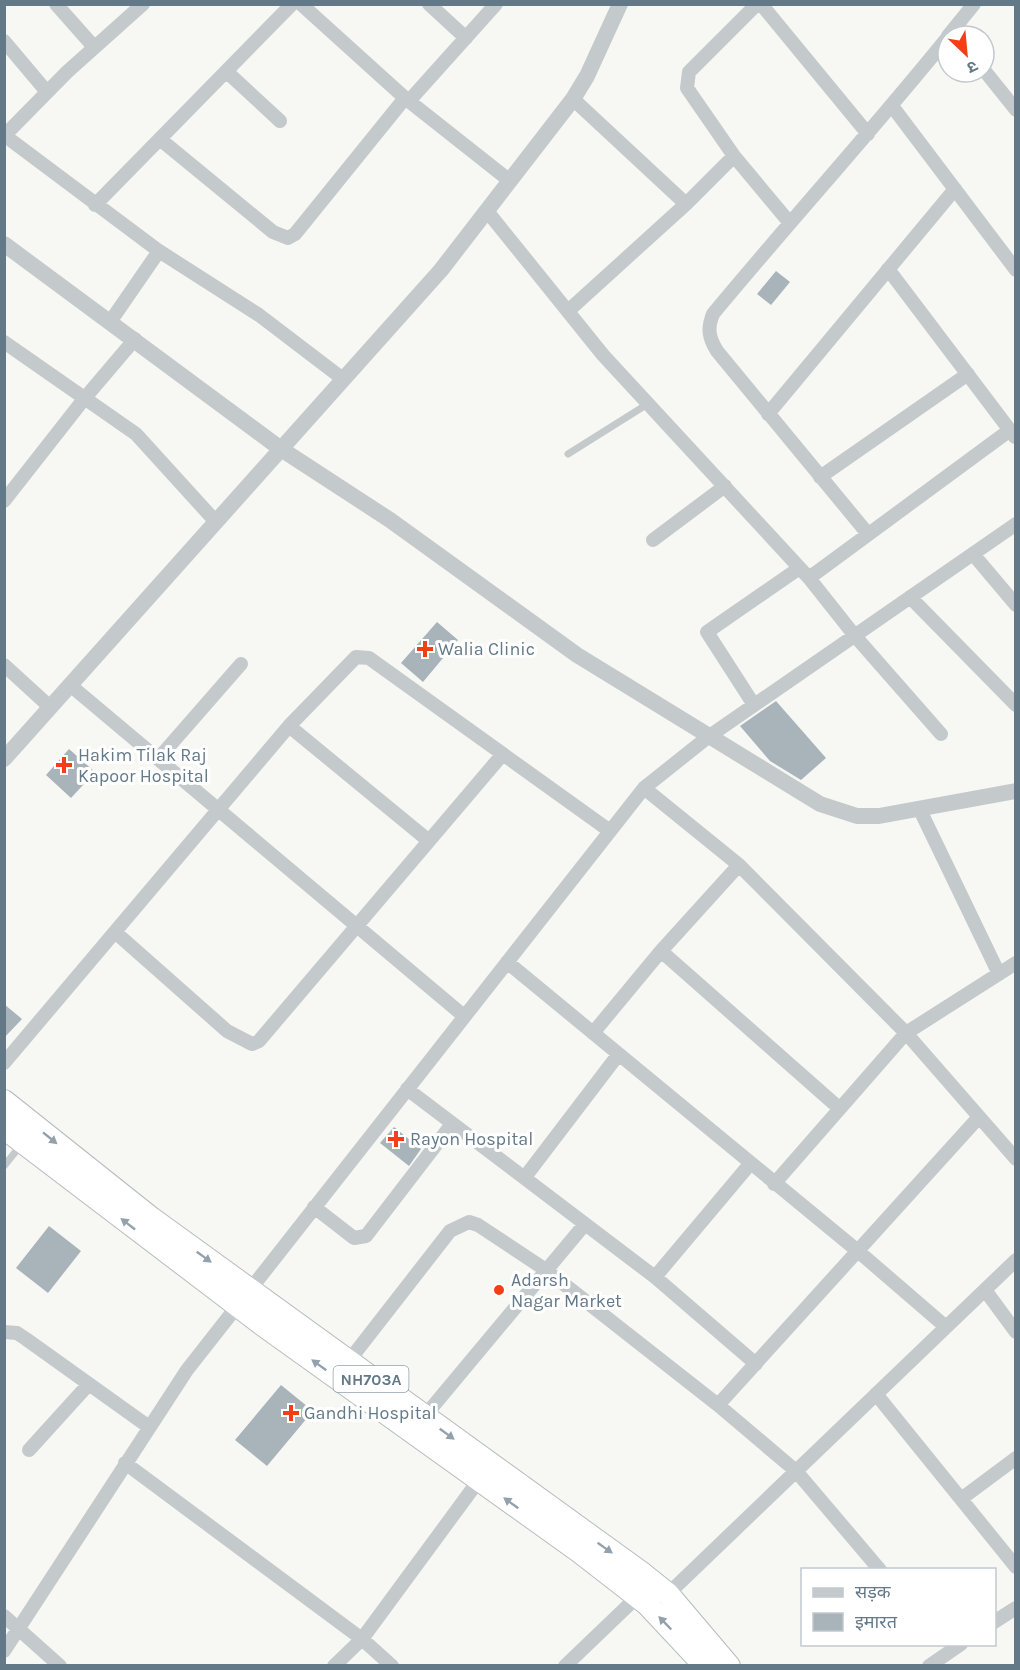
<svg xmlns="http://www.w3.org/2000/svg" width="1020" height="1670" viewBox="0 0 1020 1670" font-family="Karla,'Noto Sans Devanagari',sans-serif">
	<rect width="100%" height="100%" fill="#f7f7f3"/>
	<path fill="#a9b4ba" d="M 776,271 L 790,282 L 771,305 L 757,294 Z
		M 437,622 L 458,640 L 423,682 L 401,663 Z
		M 776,701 L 826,758 L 801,780 L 770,761 L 740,726 Z
		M 69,749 L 95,772 L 71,798 L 46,775 Z
		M 4,1004 L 22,1019 L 4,1038 Z
		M 394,1127 L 421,1149 L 409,1166 L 380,1143 Z
		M 49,1226 L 81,1251 L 48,1293 L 16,1268 Z
		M 281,1385 L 313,1411 L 267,1466 L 235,1440 Z"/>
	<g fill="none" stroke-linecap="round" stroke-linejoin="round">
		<defs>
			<path id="trunk" d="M 4,1101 L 151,1218 L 643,1574 L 668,1594 L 729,1666
				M 4,1128 L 263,1325 L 580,1552 L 647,1604 L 705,1666"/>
		</defs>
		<use href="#trunk" stroke="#b8bcbf" stroke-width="24"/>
		<path stroke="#c4c9cc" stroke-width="7" d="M 568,454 L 646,405
			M 4,1166 L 21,1145"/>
		<path stroke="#c4c9cc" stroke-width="14" d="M 56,4 L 94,47
			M 301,4 L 405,98 L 510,181
			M 429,4 L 466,38
			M 757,4 L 689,72 L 687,88 L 734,156 L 789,222
			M 761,4 L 868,134
			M 948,36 L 974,4
			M 4,41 L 47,92
			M 984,70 L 1016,110
			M 227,72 L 280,121
			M 573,99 L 686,204
			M 409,101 L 496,4
			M 892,106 L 1016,270
			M 4,135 L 159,251 L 259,315 L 343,379
			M 5,135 L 67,72 L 143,4
			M 161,140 L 273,232 L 288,238 L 295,234 L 405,98
			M 95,205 L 292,4
			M 487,211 L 603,355 L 809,578 L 855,636 L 941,734
			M 888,269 L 1015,437
			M 568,311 L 686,204 L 734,156
			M 110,322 L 159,251
			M 4,342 L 136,434 L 216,522
			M 768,414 L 955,189
			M 820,477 L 968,374
			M 4,501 L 84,399 L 135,339
			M 868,534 L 717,351 C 709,338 707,329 713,314 C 790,221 872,131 948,37
			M 653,540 L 725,486
			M 973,554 L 1016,605
			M 809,578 L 1010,430
			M 910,597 L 1016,705
			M 4,665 L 50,707
			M 70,685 L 464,1016
			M 754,705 L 707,632 L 798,569
			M 289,726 L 429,841
			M 158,759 L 241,664
			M 644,788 L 739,865 L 906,1033 L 1016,1159
			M 920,810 L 999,974
			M 115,932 L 227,1031 L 252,1044 L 259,1041 L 502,755
			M 661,951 L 839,1108
			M 507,962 L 859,1252 L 946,1327
			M 593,1033 L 661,951 L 739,865
			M 4,1063 L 289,726 L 356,657 L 369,658 L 610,831
			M 407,1089 L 655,1277 L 756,1364
			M 525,1177 L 618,1055
			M 774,1184 L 906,1033 L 1016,963
			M 314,1207 L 354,1238 L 366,1236 L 452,1124
			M 655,1277 L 750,1164
			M 985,1290 L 1016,1332
			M 4,1332 L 17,1333 L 26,1339 L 149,1427
			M 348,1362 L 450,1231 L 469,1222 L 478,1225 L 546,1270 L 718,1405 L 796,1471 L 880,1570
			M 876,1394 L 1016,1567
			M 718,1405 L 979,1117
			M 424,1417 L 585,1224
			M 29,1450 L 88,1385
			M 125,1463 L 362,1639 L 392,1666
			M 961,1499 L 1016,1458
			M 668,1594 L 1016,1260
			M 4,1616 L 60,1666
			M 994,1622 L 1016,1608
			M 4,1651 L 187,1370 L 644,788 L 708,737 L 1016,524
			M 334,1666 L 362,1639 L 479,1480
			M 565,1666 L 637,1597
			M 929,1666 L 961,1644"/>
		<path stroke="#c4c9cc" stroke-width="16" d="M 4,244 L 281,449 L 390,520 L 577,655 L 820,804 L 857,816 L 879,816 L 1016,791
			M 4,759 L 441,270 L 573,99 L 587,76 L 620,4"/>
		<use href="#trunk" stroke="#fff" stroke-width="22"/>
	</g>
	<defs><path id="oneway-solid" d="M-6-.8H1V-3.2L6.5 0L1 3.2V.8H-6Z" transform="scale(1.5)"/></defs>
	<g fill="#92a1ac">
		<use href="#oneway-solid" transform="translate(50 1138) rotate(39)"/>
		<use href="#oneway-solid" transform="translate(128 1224) rotate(-142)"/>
		<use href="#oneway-solid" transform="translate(204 1257) rotate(36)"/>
		<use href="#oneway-solid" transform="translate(319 1365) rotate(-144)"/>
		<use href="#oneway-solid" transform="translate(447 1434) rotate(36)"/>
		<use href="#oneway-solid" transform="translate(511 1503) rotate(-144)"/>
		<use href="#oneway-solid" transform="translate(605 1548) rotate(35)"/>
		<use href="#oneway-solid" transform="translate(665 1623) rotate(-134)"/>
	</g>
	<g fill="#f53d16" stroke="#fff" stroke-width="2">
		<path d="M422 640h6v6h6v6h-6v6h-6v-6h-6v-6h6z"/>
		<path d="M61 756h6v6h6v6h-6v6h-6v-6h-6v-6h6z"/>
		<path d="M393 1130h6v6h6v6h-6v6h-6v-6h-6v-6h6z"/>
		<circle cx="499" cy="1290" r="6"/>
		<path d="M288 1404h6v6h6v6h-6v6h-6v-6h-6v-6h6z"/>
	</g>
	<g text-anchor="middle" stroke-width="6" stroke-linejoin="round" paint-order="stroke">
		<rect fill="#fff" stroke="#92a1ac" stroke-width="1.5" x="333.5" y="1366" width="75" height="26" rx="4.5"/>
		<g font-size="16" font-weight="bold" fill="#637988">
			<text x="371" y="1385">NH703A</text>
		</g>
		<g font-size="18" fill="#637988" stroke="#fff" text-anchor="start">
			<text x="438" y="655">Walia Clinic</text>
			<text x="78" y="761">Hakim Tilak Raj<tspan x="78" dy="21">Kapoor Hospital</tspan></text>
			<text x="410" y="1145">Rayon Hospital</text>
			<text x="511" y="1286">Adarsh<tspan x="511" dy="21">Nagar Market</tspan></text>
			<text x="304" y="1419">Gandhi Hospital</text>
		</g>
	</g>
	<rect width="1020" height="1670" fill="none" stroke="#637988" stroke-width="12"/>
	<rect x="801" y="1568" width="195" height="78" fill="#ffffff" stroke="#c1c9cf" stroke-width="1.5"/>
	<rect x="813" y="1588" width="30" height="9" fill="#c4c9cc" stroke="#c1c9cf" stroke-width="1.5"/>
	<text x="855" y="1598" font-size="18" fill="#637988">सड़क</text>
	<rect x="813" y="1613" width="30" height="18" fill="#a9b4ba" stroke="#c1c9cf" stroke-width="1.5"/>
	<text x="855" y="1628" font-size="18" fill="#637988">इमारत</text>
	<g transform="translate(966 54) rotate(154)"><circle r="28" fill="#ffffff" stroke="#c1c9cf" stroke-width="1.5"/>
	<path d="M0-4.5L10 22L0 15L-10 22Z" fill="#f53d16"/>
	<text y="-9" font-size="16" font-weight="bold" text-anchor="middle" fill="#637988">उ</text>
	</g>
</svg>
